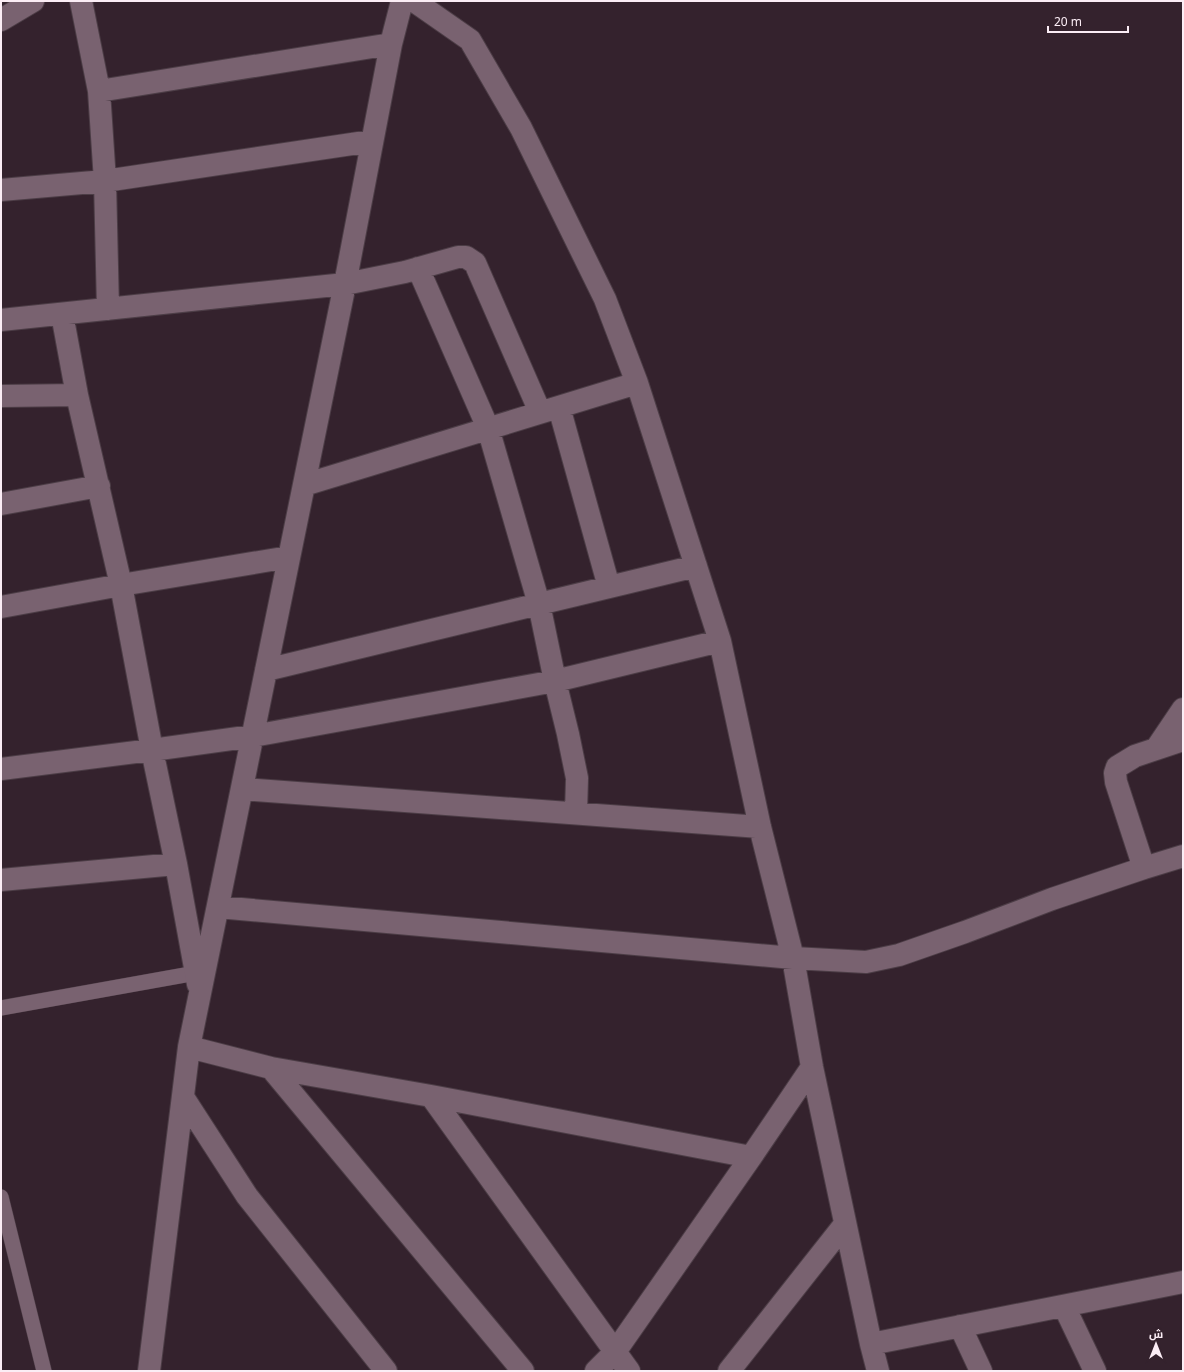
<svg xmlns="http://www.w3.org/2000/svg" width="1184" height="1372" viewBox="0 0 1184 1372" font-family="'Noto Sans',Cairo,sans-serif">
	<rect width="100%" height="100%" fill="#34222d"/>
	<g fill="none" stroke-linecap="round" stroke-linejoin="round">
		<defs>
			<path id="service" d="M 1,1008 L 196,973
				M 1,1197 L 44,1371"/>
			<path id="minor" d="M 81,1 L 99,91 L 105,181 L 108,309
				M 414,1 L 470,40 L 521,128 L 605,299 L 637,383
				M 1,20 L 33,1
				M 99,91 L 391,44
				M 1,190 L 105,181 L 372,141
				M 418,268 L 488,428 L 539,604 L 555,681 L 568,734 L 577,778 L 576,813
				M 62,314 L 77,395 L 121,585 L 152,750 L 253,736 L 555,681 L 720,641 L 760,827 L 793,958 L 812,1067 L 871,1344 L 1183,1282
				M 1,320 L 345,284 L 405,272 L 458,257 L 466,257 L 475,263 L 540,412
				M 1,396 L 77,395
				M 559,407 L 609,587
				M 304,485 L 637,383 L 720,641
				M 1,504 L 99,486
				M 1,607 L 121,585 L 289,557
				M 266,670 L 696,566
				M 1156,749 L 1183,709
				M 1,769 L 152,750 L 176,864 L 198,984
				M 242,789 L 760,827
				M 1144,868 L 1116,782 L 1115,773 L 1117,767 L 1135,756 L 1183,740
				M 1,880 L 176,864
				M 218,907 L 793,958 L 866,962 L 899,955 L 965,932 L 1052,899 L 1144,868 L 1183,856
				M 189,1047 L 271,1068 L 431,1096 L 751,1157
				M 271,1068 L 523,1371
				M 431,1096 L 629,1371
				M 183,1097 L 247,1196 L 386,1371
				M 1064,1306 L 1095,1371
				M 960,1326 L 981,1371
				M 871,1344 L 878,1371
				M 149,1371 L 189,1047 L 345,284 L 391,44 L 402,1
				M 596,1371 L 615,1352 L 751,1157 L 812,1067
				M 729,1371 L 845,1224"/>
		</defs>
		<use href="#service" stroke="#4c3d46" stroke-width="16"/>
		<use href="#minor" stroke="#4c3d46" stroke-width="24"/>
		<use href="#service" stroke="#796270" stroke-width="15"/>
		<use href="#minor" stroke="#796270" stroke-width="22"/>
	</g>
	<rect width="1184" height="1372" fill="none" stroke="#fbedf5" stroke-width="4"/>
	<g transform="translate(1156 1344)" stroke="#34222d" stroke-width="3" paint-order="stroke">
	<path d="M0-3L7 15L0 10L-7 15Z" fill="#fbedf5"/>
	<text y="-6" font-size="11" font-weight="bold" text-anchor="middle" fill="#fbedf5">ش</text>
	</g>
	<path d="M1048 26v6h80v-6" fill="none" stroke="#fbedf5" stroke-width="2"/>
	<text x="1054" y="26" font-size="12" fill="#fbedf5" stroke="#34222d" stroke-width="3" paint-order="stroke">20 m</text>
</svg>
